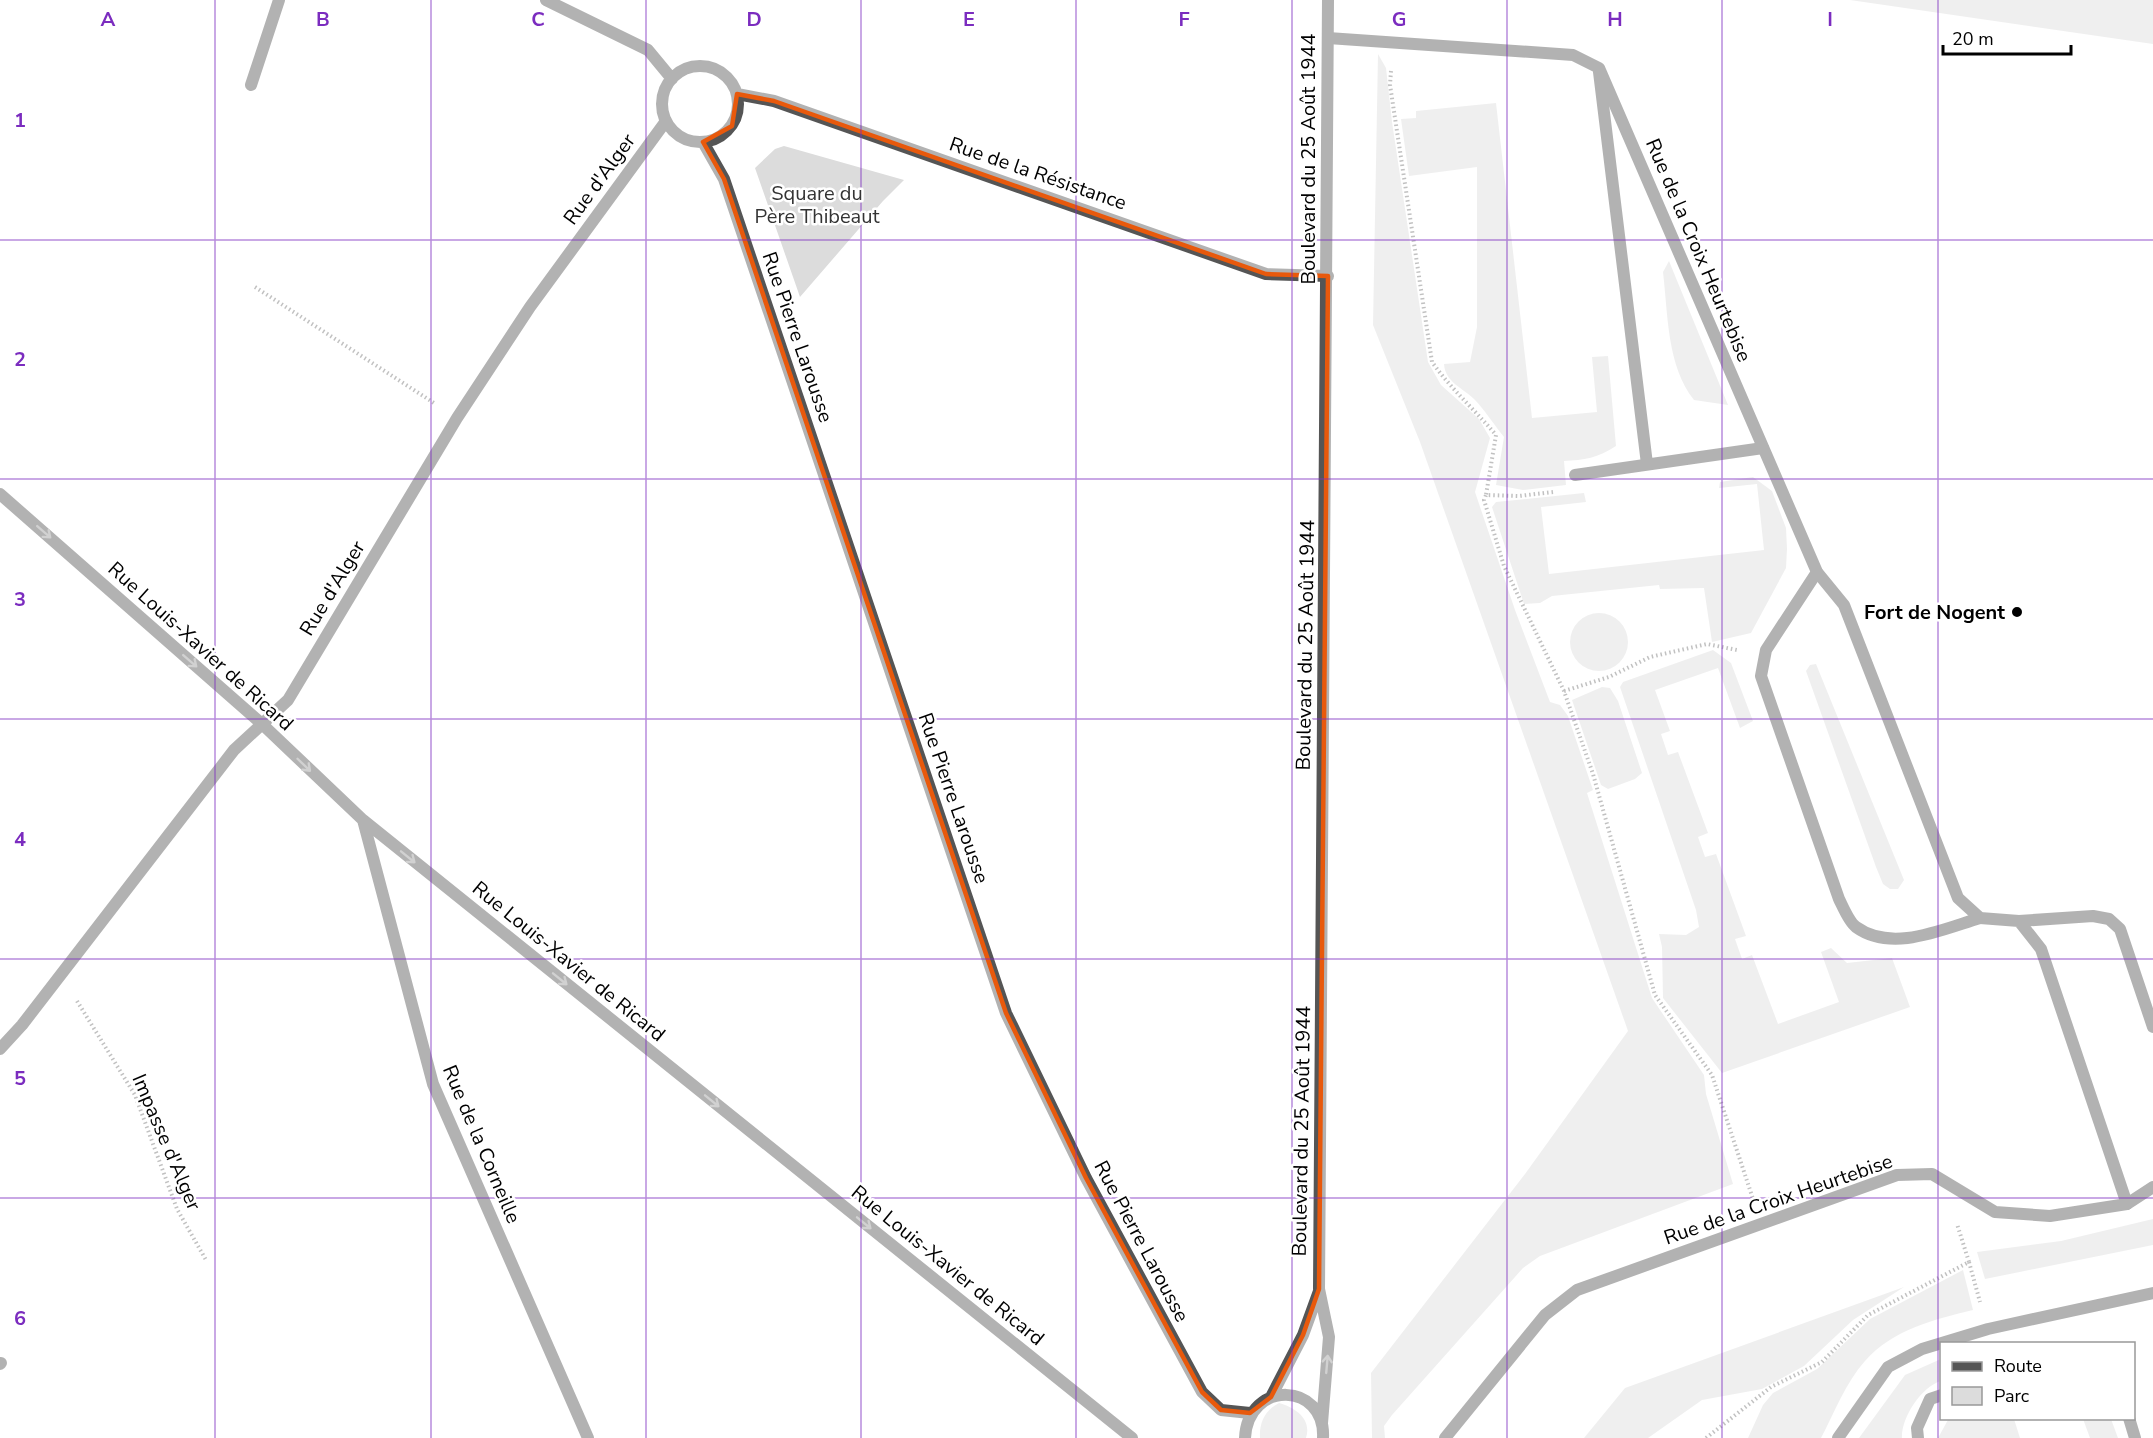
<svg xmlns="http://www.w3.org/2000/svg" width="2153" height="1438" viewBox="0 0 2153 1438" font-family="'Nunito Sans',sans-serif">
	<rect width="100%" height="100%" fill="#fff"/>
	<path fill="#dcdcdc" d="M 1850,0 L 2153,0 L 2153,44 Z
		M 1378,54 L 1386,68 L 1392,122 L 1428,362 L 1441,385 L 1479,419 L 1490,438 L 1475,492 L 1515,610 L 1550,702 L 1560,705 L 1568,716 L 1593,790 L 1587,793 L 1652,998 L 1704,1075 L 1706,1094 L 1733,1184 L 1540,1256 L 1523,1268 L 1392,1415 L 1384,1426 L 1385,1438 L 1372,1438 L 1371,1373 L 1525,1174 L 1628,1031 L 1420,442 L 1373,325 Z
		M 1496,103 L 1532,418 L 1597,412 L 1592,357 L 1608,356 L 1616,446 C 1598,458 1584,460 1564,461 L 1566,485 L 1523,490 L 1496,485 L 1504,437 C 1494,425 1485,410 1474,399 C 1463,388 1445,382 1444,364 L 1470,362 L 1477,327 L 1477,167 L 1409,176 L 1401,119 L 1416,118 L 1416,111 Z
		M 784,146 L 904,180 L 883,201 L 800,297 L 755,168 L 775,149 Z
		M 1669,261 L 1728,405 L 1694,400 C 1667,366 1668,315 1663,272 Z
		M 1753,477 L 1772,491 L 1786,528 L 1787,549 L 1786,568 L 1751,633 L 1712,642 L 1704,588 L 1660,589 L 1659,585 L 1552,596 L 1540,603 L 1524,604 L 1492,507 L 1496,502 L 1584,493 L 1586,502 L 1541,507 L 1549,574 L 1764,550 L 1757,484 L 1719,488 L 1720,482 Z
		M1570 642a29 29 0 1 1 58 0a29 29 0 1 1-58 0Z
		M 1713,650 L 1731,663 L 1753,721 L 1740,728 L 1718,668 L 1655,690 L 1670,731 L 1661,734 L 1668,755 L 1678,752 L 1708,833 L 1698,837 L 1705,857 L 1716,854 L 1746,936 L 1735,939 L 1742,959 L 1752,955 L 1778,1024 L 1839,1002 L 1821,952 L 1831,948 L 1847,963 L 1892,958 L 1910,1007 L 1722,1073 L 1663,998 L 1662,947 L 1659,934 L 1686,935 L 1699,927 L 1696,910 L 1620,687 L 1623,682 Z
		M 1816,664 L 1904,880 L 1898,889 L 1890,889 L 1883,884 L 1876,867 L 1806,671 L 1810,665 Z
		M 1602,687 L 1610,688 L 1618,701 L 1642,773 L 1635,779 L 1608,789 L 1601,785 L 1572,700 Z
		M 2153,1219 L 2153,1245 L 1985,1279 L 1977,1252 L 2061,1241 Z
		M 1963,1270 L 1973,1310 C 1935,1319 1892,1330 1865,1361 C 1846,1382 1834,1413 1821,1438 L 1748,1438 L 1763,1405 L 1773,1393 L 1817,1369 L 1870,1319 Z
		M 1904,1287 L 1853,1320 L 1804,1366 L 1762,1389 L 1702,1400 L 1648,1438 L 1584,1438 L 1625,1388 Z
		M 1941,1359 L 1941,1381 C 1921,1387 1901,1418 1902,1438 L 1859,1438 L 1905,1375 Z
		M 1279,1403 C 1296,1408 1312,1419 1306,1438 L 1260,1438 C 1259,1423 1265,1410 1279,1403 Z
		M 1949,1418 L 2014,1419 L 2020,1438 L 1938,1438 Z
		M 2083,1419 L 2111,1419 L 2118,1438 L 2090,1438 Z"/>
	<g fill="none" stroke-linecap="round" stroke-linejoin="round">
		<path stroke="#777" stroke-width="4" stroke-dasharray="1.5 3" stroke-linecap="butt" d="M 1391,71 L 1390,85 L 1432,362 C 1451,389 1475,410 1496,435 L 1486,495
			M 255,287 L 434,403
			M 1553,492 L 1519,496 L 1486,495 L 1484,500 L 1504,566 L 1564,691 L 1593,774 L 1655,995 L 1712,1075 L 1753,1199
			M 1564,691 L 1609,677 L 1650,657 L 1707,644 L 1737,650
			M 77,1001 L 135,1095 L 177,1209 L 206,1260
			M 1969,1262 L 1980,1302
			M 1706,1438 L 1771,1387 L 1822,1362 L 1868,1315 L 1969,1262 L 1957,1224"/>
		<path stroke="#555" stroke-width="12" d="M 1599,72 L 1647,464
			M 251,85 L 279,0
			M 1575,475 L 1763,448
			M 1817,572 L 1766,650 L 1761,676 L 1839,899 C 1843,907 1849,922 1856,927 C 1892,953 1943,929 1980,918
			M 2019,921 L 2093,916 L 2109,919 L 2120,929 L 2153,1027
			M 2127,1204 L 2153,1187
			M 0,1364 L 1,1363
			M 2129,1418 L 2135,1438
			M 1838,1438 L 1888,1367 L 1922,1349 L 1988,1329 L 2153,1293
			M 1918,1438 L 1917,1428 L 1930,1399 L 1942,1395"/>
		<path stroke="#555" stroke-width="12" d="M 546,0 L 648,50 L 672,79
			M 1328,38 L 1573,55 L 1599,68 L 1817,572 L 1844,605 L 1958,898 L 1980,918 L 2019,921 L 2041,949 L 2127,1204 L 2050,1216 L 1995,1212 L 1932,1174 L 1897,1175 L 1577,1290 L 1545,1315 L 1445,1438
			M662 104a38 38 0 1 1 76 0a38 38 0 1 1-76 0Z
			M 737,94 L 774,101 L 1266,274 L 1328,276
			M 703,142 L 724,179 L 1006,1013 L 1086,1178 L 1202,1392 L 1221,1410 L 1250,1413
			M 0,494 L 262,724 L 363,820 L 1132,1438
			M 363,820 L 433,1084 L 588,1438
			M 0,1049 L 22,1025 L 234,750 L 288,700 L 457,418 L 530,307 L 666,121"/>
		<path stroke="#555" stroke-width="12" d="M 1271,1397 L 1303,1335 L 1319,1291
			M 1322,1423 L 1329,1337 L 1319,1289 L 1328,0
			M 1245,1438 C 1248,1379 1326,1382 1323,1438"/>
	</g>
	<defs><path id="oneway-shaft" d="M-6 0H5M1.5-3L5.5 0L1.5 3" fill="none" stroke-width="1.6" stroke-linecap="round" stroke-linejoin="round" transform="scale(1.5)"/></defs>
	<g stroke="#999">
		<use href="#oneway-shaft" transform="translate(44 532) rotate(41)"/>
		<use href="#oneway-shaft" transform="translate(190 661) rotate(41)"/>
		<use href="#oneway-shaft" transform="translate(304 765) rotate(44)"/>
		<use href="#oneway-shaft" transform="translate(408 857) rotate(39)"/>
		<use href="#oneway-shaft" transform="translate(560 979) rotate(39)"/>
		<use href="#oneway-shaft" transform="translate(712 1101) rotate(39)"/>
		<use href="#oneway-shaft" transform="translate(864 1223) rotate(39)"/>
		<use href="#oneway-shaft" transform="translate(1327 1364) rotate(-85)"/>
	</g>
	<path d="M0 0H2153V1438H0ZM 737,94 L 774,101 L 1266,274 L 1328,276 L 1319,1289 L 1303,1335 L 1271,1397 L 1250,1413 L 1221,1410 L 1202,1392 L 1086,1178 L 1006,1013 L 724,179 L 703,142 L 732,126 Z" fill="#fff" fill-opacity=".55" fill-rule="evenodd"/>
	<path fill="none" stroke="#e8590c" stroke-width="4.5" stroke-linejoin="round" d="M 737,94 L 774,101 L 1266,274 L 1328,276 L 1319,1289 L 1303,1335 L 1271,1397 L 1250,1413 L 1221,1410 L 1202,1392 L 1086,1178 L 1006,1013 L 724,179 L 703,142 L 732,126 Z"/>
	<path fill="none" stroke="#7b2cbf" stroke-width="1.5" stroke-opacity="0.55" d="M 215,0 L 215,1438M 431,0 L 431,1438M 646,0 L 646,1438M 861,0 L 861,1438M 1076,0 L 1076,1438M 1292,0 L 1292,1438M 1507,0 L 1507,1438M 1722,0 L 1722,1438M 1938,0 L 1938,1438M 0,240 L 2153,240M 0,479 L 2153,479M 0,719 L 2153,719M 0,959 L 2153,959M 0,1198 L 2153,1198"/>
	<circle fill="#000" stroke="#fff" stroke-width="2" cx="2017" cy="612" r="6"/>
	<g text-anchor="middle" stroke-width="5" stroke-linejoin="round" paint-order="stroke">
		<g font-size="20" fill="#000" stroke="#fff">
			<text transform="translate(1308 159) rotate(-90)" y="7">Boulevard du 25 Août 1944</text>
			<text transform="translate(1038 173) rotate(19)" y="7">Rue de la Résistance</text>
			<text transform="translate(599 179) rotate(-54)" y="7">Rue d'Alger</text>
			<text transform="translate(1699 250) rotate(67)" y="7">Rue de la Croix Heurtebise</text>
			<text transform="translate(798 337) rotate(71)" y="7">Rue Pierre Larousse</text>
			<text transform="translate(332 588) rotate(-59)" y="7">Rue d'Alger</text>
			<text transform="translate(1305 645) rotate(-89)" y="7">Boulevard du 25 Août 1944</text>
			<text transform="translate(201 646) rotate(42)" y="7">Rue Louis-Xavier de Ricard</text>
			<text transform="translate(954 798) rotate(71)" y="7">Rue Pierre Larousse</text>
			<text transform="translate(569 961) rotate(39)" y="7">Rue Louis-Xavier de Ricard</text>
			<text transform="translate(1301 1131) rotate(-89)" y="7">Boulevard du 25 Août 1944</text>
			<text transform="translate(167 1142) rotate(67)" y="7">Impasse d'Alger</text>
			<text transform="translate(482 1144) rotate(67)" y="7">Rue de la Corneille</text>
			<text transform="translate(1778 1199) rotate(-19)" y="7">Rue de la Croix Heurtebise</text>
			<text transform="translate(1142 1241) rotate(62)" y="7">Rue Pierre Larousse</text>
			<text transform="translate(948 1265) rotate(39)" y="7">Rue Louis-Xavier de Ricard</text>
		</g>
		<g font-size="20" fill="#333" stroke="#fff">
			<text x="817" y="200">Square du<tspan x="817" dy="23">Père Thibeaut</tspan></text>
		</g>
		<g font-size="20" font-weight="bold" fill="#000" stroke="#fff" text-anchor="end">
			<text x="2005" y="619">Fort de Nogent</text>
		</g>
	</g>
	<g font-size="20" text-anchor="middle" font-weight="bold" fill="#7b2cbf" stroke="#fff" stroke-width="5" stroke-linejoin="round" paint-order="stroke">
		<text x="108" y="26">A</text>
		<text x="323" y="26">B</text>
		<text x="538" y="26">C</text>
		<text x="754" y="26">D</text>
		<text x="969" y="26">E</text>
		<text x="1184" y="26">F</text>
		<text x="1399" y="26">G</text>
		<text x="1615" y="26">H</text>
		<text x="1830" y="26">I</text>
		<text x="20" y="127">1</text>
		<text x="20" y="366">2</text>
		<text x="20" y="606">3</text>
		<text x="20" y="846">4</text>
		<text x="20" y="1085">5</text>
		<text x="20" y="1325">6</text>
	</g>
	<rect x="1940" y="1342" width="195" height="78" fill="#ffffff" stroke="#999999" stroke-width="1.5"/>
	<rect x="1952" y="1362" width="30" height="9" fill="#555555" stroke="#999999" stroke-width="1.5"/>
	<text x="1994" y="1372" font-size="18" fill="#000000">Route</text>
	<rect x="1952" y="1387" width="30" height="18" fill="#dcdcdc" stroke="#999999" stroke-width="1.5"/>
	<text x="1994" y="1402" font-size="18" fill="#000000">Parc</text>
	<path d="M1943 45v9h128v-9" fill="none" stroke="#000000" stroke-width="3"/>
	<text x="1952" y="45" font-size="18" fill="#000000" stroke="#ffffff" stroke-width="4.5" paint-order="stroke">20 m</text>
</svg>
